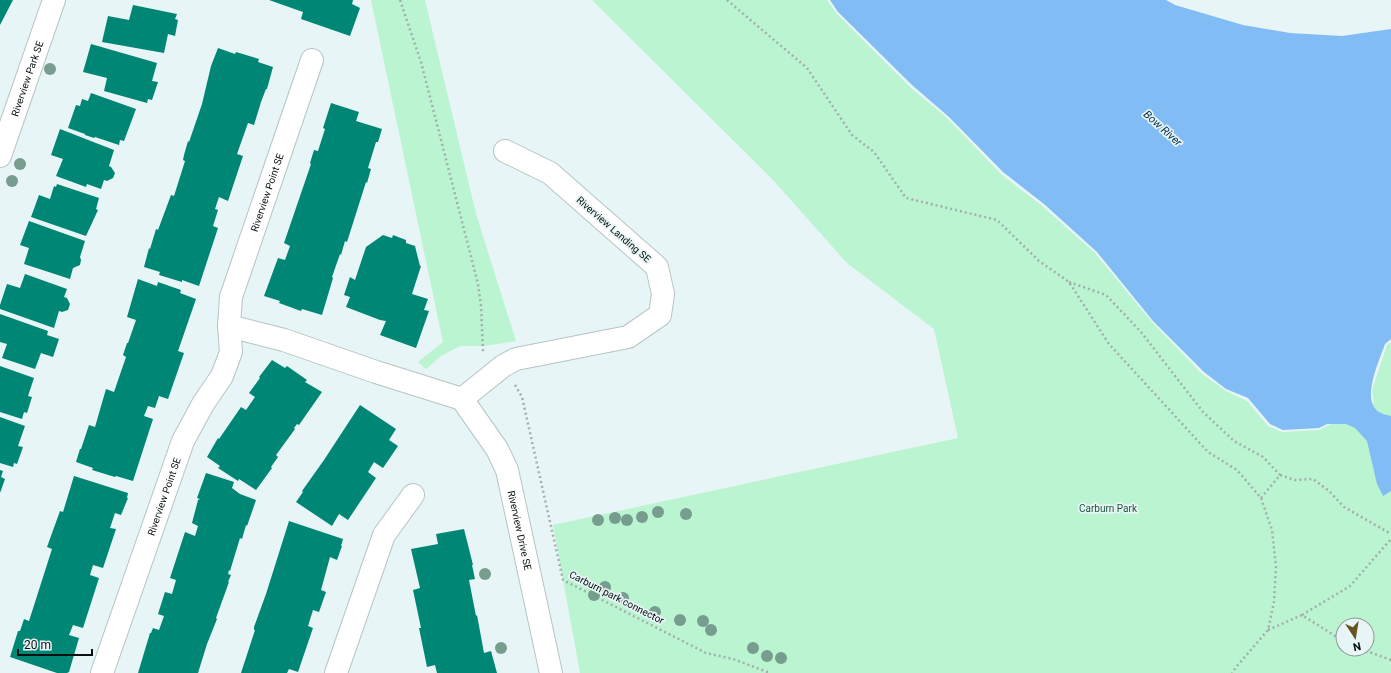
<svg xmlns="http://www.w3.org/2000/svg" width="1391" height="673" viewBox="0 0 1391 673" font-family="Roboto,sans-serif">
	<rect width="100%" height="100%" fill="#e7f5f6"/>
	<path fill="#baf4d0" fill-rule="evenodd" d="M 371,0 L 425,0 L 476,214 L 516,341 L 484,346 L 460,346 L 441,356 L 426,369 L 418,362 L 443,342 Z
		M 592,0 L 827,0 L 837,14 L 910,87 L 947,118 L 1001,174 L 1041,205 L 1095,253 L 1152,322 L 1201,373 L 1226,391 L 1247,401 L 1268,426 L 1282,432 L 1319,430 L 1374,403 L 1372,390 L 1387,345 L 1391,342 L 1391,673 L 580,673 L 553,525 L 958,438 L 934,329 L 847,263 L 773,180 ZM 1343,625 L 1367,625 L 1367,649 L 1343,649 Z"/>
	<path fill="#81bcf4" d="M 830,0 L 1166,0 L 1175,5 L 1243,25 L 1290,33 L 1342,36 L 1391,29 L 1391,339 L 1385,344 C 1380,359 1360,401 1379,412 C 1382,414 1387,415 1391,416 L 1391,491 L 1383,496 L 1377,484 L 1367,441 L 1355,428 L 1346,424 L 1327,424 L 1319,428 L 1283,430 L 1270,424 L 1248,398 L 1226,389 L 1204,372 L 1153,321 L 1097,252 L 1044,204 L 1003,172 L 949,117 L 912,85 L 838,12 Z"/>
	<path fill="#008675" d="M 0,0 L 13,0 L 0,25 Z
		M 269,0 L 353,0 L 352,4 L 360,8 L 350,36 L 301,19 L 303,12 Z
		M 133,5 L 177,14 L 175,19 L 178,20 L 175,36 L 168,34 L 164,53 L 102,42 L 108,16 L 129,20 Z
		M 91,44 L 157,63 L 152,81 L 158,82 L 152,100 L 148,99 L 147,103 L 104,91 L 107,78 L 83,72 Z
		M 218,48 L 235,54 L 236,52 L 259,59 L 258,62 L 273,67 L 267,89 L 266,89 L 261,102 L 254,125 L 248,123 L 237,154 L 243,156 L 228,201 L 219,197 L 215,209 L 218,210 L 213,226 L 218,228 L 199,286 L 182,280 L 182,282 L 159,275 L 160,272 L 144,267 L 149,248 L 150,249 L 156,229 L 158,230 L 171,195 L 174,196 L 185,161 L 183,160 L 184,155 L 188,141 L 189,142 L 202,104 L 211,66 Z
		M 91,93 L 136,109 L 124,141 L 120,140 L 119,145 L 95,137 L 94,138 L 85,135 L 85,134 L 68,128 L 76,105 L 80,106 L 82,99 L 88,101 Z
		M 331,103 L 359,112 L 356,121 L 382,129 L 378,142 L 376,142 L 368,168 L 371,169 L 367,183 L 366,182 L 347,242 L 345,241 L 341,255 L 340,254 L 332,277 L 333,278 L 322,315 L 302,309 L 301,311 L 279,303 L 280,301 L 264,296 L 278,258 L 285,260 L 290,246 L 284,243 L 311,164 L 310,163 L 314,150 L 318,151 L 325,129 L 323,128 Z
		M 60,129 L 114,150 L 109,166 L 111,167 L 115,173 L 113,178 L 107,181 L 104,180 L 101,189 L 87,184 L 86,187 L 56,176 L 63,159 L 51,155 Z
		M 57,184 L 99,198 L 96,209 L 98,210 L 86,236 L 31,217 L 39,195 L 50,199 L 54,186 L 56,187 Z
		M 29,221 L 85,241 L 80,257 L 81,260 L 80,265 L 73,268 L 70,279 L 24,264 L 29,248 L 20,245 Z
		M 383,235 L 392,238 L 393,235 L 406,240 L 406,243 L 415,246 L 420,266 L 421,266 L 412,294 L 428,299 L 424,310 L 429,311 L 416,348 L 380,335 L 386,321 L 380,320 L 346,307 L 350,297 L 344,295 L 350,277 L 355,280 L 366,247 Z
		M 25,274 L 67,289 L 64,297 L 67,298 L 70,304 L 68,310 L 62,312 L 59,311 L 54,328 L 0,309 L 0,305 L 7,284 L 20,288 Z
		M 138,279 L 157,286 L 158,282 L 181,290 L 180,293 L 196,299 L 178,351 L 184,353 L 168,399 L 159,396 L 155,408 L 148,406 L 144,416 L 153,419 L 133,481 L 116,476 L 115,477 L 92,470 L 93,468 L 76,462 L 80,449 L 81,449 L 89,425 L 95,427 L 106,389 L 114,392 L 126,357 L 123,355 L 127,343 L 128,343 L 136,320 L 127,317 Z
		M 0,314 L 48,331 L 47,335 L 59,339 L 53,357 L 41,353 L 35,369 L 2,358 L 7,344 L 0,342 Z
		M 272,360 L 285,368 L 287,366 L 307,380 L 305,382 L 322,392 L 299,425 L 297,424 L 294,428 L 295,429 L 279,451 L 276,455 L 278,457 L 271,467 L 272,468 L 256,490 L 239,479 L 238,481 L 218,468 L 220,466 L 207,457 L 218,438 L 219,439 L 241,407 L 246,410 L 255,397 L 249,393 L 260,378 L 259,377 Z
		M 0,366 L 34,378 L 28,396 L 32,397 L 27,413 L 24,412 L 22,419 L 0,412 Z
		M 360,405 L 396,429 L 389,440 L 398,446 L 383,468 L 374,462 L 368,472 L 376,478 L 348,520 L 339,514 L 332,526 L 296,502 L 303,492 L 302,491 L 324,460 Z
		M 0,417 L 25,426 L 18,446 L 23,447 L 17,464 L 14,463 L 13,467 L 0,463 Z
		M 0,470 L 3,471 L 1,477 L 5,479 L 0,493 Z
		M 206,473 L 234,482 L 232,488 L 240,494 L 256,500 L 247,526 L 246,525 L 242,539 L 240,538 L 230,571 L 229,570 L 228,574 L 231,575 L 228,582 L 229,582 L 216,618 L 217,619 L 207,644 L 198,673 L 138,673 L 150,633 L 151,633 L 153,628 L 159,630 L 164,616 L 158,614 L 165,592 L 172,594 L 176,580 L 170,578 L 185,532 L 195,536 L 198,526 L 192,523 L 198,500 L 200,499 L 197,498 Z
		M 74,476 L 128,493 L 127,498 L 128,498 L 121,515 L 115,513 L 110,528 L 116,529 L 103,568 L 93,565 L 90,575 L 99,578 L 83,628 L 73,625 L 69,635 L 79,638 L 69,672 L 67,673 L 57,673 L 10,657 L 18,631 L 20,631 L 24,619 L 29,621 L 52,549 L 47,547 L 60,511 L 63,512 Z
		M 289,521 L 343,539 L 341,546 L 342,546 L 337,560 L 330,557 L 321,590 L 326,592 L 319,612 L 313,610 L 308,626 L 313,628 L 298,672 L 289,669 L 287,673 L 241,673 L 255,630 L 254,630 L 254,627 L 266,594 Z
		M 464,529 L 473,565 L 472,565 L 475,579 L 469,580 L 476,616 L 477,615 L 484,653 L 491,651 L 497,673 L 437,673 L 435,665 L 427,667 L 419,628 L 421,628 L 413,590 L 420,588 L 411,549 L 438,544 L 436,534 Z"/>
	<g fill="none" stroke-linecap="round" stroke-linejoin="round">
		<defs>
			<g id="minor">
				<path id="s1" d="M 0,156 L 54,0"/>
				<path d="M 229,326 L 284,340 L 376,372 L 462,399"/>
				<path d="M 462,399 L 503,366 L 516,359 L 628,337 L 660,315 L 663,294 L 657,267 L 550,173 L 505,151"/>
				<path id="s2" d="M 462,399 L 497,449 L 507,470 L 551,673"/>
				<path id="s3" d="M 102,673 L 183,441 L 203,404 L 222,376 L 231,352 L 229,326 L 231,297 L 312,60"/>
				<path d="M 336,673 L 384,535 L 413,495"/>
			</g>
		</defs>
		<use href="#minor" stroke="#b6c4c5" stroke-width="24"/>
		<path stroke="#a3aeae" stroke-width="2.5" stroke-dasharray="2 3" stroke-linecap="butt" d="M 400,0 L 421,62 L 478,284 L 481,306 L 483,352
			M 727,0 L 807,68 L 852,135 L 874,152 L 906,198 L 997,220 L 1039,261 L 1069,282 L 1109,344 L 1208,452 L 1237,470 L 1261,498 L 1272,530 L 1276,567 L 1274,602 L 1268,630 L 1237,666 L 1232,673
			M 1069,282 L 1106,295 L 1141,332 L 1203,412 L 1234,441 L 1263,457 L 1280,475
			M 515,385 L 522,397 L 563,580 L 706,653 L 733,659 L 770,673
			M 1261,498 L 1280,475 L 1295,480 L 1313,479 L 1329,491 L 1344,507 L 1391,534
			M 1302,615 L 1350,586 L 1391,539
			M 1268,630 L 1302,615 L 1343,641
			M 1361,649 L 1391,660"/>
		<use href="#minor" stroke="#fff" stroke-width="22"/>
	</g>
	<g fill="#779d8e">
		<circle cx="50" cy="69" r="6"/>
		<circle cx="20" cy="164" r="6"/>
		<circle cx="12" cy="181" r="6"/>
		<circle cx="658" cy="512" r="6"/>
		<circle cx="686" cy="514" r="6"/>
		<circle cx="642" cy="517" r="6"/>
		<circle cx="615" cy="518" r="6"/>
		<circle cx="598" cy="520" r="6"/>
		<circle cx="627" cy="520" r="6"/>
		<circle cx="485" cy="574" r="6"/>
		<circle cx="605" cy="587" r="6"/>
		<circle cx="594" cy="595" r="6"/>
		<circle cx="623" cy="598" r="6"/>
		<circle cx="655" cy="612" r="6"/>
		<circle cx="680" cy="620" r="6"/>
		<circle cx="703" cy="621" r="6"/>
		<circle cx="711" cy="630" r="6"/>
		<circle cx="501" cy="648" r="6"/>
		<circle cx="753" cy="648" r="6"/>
		<circle cx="767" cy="656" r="6"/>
		<circle cx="781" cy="658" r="6"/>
	</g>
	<g text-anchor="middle" stroke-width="3.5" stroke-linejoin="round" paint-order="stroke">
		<g font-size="10" fill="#0b1010" stroke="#e7f5f6">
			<text dy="4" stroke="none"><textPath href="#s1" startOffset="82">Riverview Park SE</textPath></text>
			<text dy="4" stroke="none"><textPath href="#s3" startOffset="513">Riverview Point SE</textPath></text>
			<text transform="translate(614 229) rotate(41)" y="4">Riverview Landing SE</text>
			<text dy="4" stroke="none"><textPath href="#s3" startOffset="187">Riverview Point SE</textPath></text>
			<text dy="4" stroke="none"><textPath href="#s2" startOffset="146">Riverview Drive SE</textPath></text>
			<text transform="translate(617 597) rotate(27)" y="4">Carburn park connector</text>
		</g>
		<g font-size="10" fill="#1b5538" stroke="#e7f5f6">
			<text x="1108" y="512">Carburn Park</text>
		</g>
		<g font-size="11" font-style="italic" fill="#002a4d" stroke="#e7f5f6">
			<text transform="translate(1163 128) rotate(42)" y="4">Bow River</text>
		</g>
	</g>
	<g transform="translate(1355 637) rotate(168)"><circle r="19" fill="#e7f5f6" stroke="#8f999a"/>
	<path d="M0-3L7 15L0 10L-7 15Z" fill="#665523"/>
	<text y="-6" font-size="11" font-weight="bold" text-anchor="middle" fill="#0b1010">N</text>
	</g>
	<path d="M18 649v6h74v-6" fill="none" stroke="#0b1010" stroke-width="2"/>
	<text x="24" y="649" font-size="12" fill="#0b1010" stroke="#e7f5f6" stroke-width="3" paint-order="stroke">20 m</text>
</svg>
